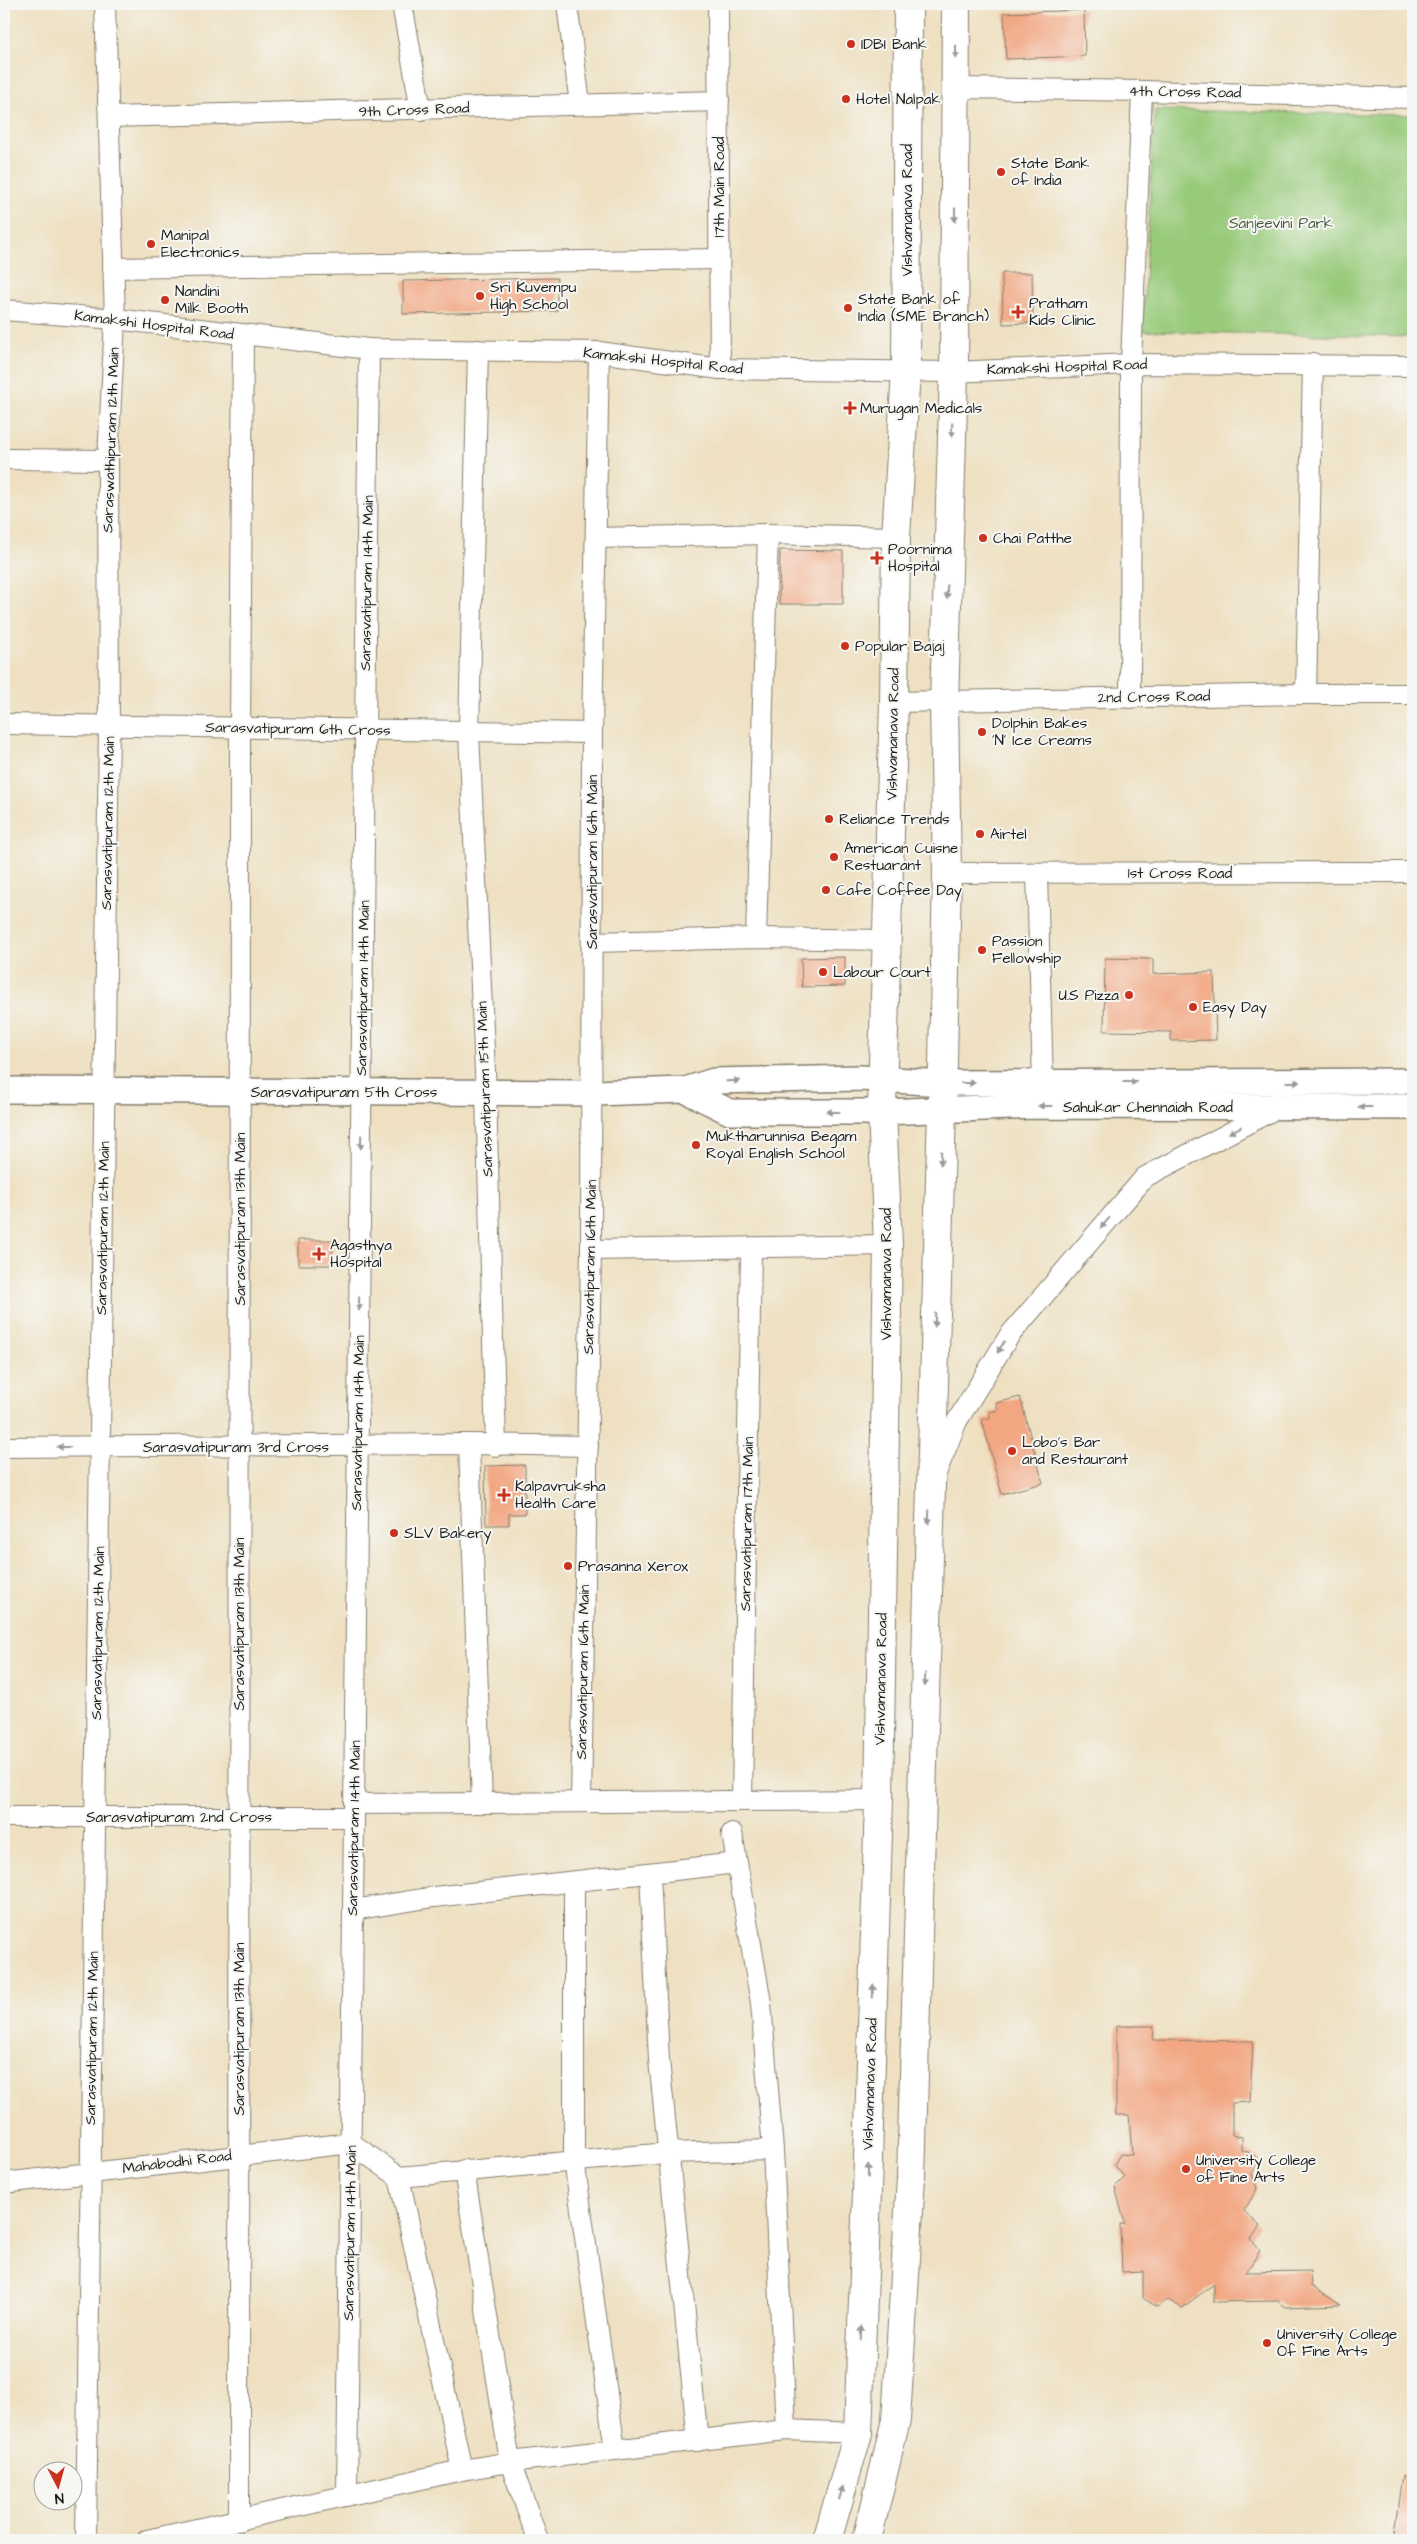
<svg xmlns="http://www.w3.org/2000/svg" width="1417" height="2544" viewBox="0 0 1417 2544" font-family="'Architects Daughter',sans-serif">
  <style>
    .green { fill: #98ca7a; stroke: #5a734b }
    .building { fill: #f2a681 }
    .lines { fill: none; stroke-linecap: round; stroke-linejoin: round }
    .minor-casing { stroke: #857e6e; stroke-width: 22 }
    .tertiary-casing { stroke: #857e6e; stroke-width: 28 }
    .secondary-casing { stroke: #857e6e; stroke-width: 30 }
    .minor { stroke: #fff; stroke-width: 20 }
    .tertiary { stroke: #fff; stroke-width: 25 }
    .secondary { stroke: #fff; stroke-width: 28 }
    .oneway { fill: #999 }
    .poi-dot { fill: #c8321e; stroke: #f6f6f2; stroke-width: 2 }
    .labels { text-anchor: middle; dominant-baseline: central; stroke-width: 4; stroke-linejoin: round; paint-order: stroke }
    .poi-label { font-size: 15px; fill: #1c1c1c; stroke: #f6f6f2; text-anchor: start }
    .street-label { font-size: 15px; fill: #1c1c1c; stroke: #f6f6f2 }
    .park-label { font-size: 15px; fill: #47593d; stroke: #f6f6f2 }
  </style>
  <rect width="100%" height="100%" fill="#f6f6f2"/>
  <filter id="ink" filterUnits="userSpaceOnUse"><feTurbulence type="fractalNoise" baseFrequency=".02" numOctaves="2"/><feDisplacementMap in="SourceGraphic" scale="10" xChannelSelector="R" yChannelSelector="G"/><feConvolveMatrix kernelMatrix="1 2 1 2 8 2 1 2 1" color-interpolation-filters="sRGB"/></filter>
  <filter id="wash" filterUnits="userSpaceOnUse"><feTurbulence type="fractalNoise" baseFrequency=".0096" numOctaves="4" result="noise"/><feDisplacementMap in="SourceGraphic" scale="20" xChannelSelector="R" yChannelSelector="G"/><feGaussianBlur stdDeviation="1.12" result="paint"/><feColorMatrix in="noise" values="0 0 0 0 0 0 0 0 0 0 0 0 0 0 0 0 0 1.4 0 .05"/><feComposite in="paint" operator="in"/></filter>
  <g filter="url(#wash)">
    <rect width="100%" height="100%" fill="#eee0c1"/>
    <polygon class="green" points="1155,110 1413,115 1413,337 1142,331"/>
    <g id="blocks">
      <g class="building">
        <polygon points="1084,10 1085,56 1006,59 1004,13"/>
        <polygon points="1002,273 1032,273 1033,323 1003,324"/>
        <polygon points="557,278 557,311 403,314 403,281"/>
        <polygon points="780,550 843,551 843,604 779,604"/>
        <polygon points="845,957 845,986 802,987 801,958"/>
        <polygon points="1105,958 1153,959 1153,974 1214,972 1216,1040 1171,1041 1171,1032 1104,1031"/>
        <polygon points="298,1240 332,1240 333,1265 298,1265"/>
        <polygon points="1020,1397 1043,1483 1002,1494 982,1420 990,1418 989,1412 998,1410 996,1403"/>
        <polygon points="525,1465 525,1514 509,1514 509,1525 486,1525 485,1466"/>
        <polygon points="1116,2026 1154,2026 1153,2040 1253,2041 1250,2102 1232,2103 1232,2135 1242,2137 1242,2150 1253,2154 1260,2161 1252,2173 1257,2189 1244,2211 1260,2226 1251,2239 1260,2251 1246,2272 1310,2271 1311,2286 1341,2305 1286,2307 1278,2301 1214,2302 1214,2284 1182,2308 1168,2300 1157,2307 1143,2298 1143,2271 1122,2272 1120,2224 1125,2224 1115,2187 1125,2177 1114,2165 1120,2154 1132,2155 1129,2115 1116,2115"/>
        <polygon points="1403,2475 1413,2476 1413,2540 1394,2540"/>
      </g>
    </g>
  </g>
  <g filter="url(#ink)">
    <use href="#blocks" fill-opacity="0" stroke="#857e6e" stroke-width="1"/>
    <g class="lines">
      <defs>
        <g id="minor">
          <polyline points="402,4 421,110"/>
          <polyline points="567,4 580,104"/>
          <polyline points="718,4 720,369"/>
          <polyline points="956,88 1142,91 1413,98"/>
          <polyline points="109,117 719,101"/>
          <polyline points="113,268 719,259"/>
          <polyline points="4,310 115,319 369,349 599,352 720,369 954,372 1131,364 1413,366"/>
          <polyline points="478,350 469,733 486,1093 496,1446"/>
          <polyline points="4,459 108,460"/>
          <polyline points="596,538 768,534 896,537"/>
          <polyline points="1306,694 1313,363"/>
          <polyline points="1130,698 1131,364 1142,91"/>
          <polyline points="894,702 1306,694 1413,694"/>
          <polyline points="4,724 592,733"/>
          <polyline points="947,873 1413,872"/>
          <polyline points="1037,874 1043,1083"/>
          <polyline points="756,938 768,534"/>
          <polyline points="592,942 756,938 887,940"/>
          <polyline points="591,1250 888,1245"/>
          <polyline points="469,1444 482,1803"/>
          <polyline points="4,1447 469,1444 588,1446"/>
          <polyline points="936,1473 957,1421 1009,1336 1145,1177 1279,1107"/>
          <polyline points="742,1799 751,1249"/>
          <polyline points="581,1802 591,1250 592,733 599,352"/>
          <polyline points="354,1804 879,1800"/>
          <polyline points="4,1817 354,1817"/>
          <polyline points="732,1833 761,2003 773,2150 786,2430"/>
          <polyline points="650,1873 659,2060 698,2441"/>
          <polyline points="574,1882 574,2160 615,2450"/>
          <polyline points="353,1910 434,1897 737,1863"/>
          <polyline points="464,2170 510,2462 538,2540"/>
          <polyline points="399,2177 668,2153 773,2150"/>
          <polyline points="4,2183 351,2143 399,2177 462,2470"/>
          <polyline points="347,2496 369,349"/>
          <polyline points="239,2521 240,728 243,336"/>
          <polyline points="86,2540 109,726 108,460 115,319 105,4"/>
          <polyline points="147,2540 462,2470 510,2462 786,2430 858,2433"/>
        </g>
        <g id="tertiary">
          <polyline points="4,1090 593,1093 685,1090 714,1081 861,1078 943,1083 1413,1081"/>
          <polyline points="685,1090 730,1112 882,1112 1036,1106 1413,1107"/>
        </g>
        <g id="secondary">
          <polyline points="827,2540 858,2433 867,2192 879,1800 888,1245 882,1112 883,1063 894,702 896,537 906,371 908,4"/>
          <polyline points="867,2540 896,2420 911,2178 942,1109 947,873 944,703 954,372 956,4"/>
        </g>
      </defs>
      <use href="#minor" class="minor-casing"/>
      <use href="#tertiary" class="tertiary-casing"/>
      <use href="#secondary" class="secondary-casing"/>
      <use href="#minor" class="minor"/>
      <use href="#tertiary" class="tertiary"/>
      <use href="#secondary" class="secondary"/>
    </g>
    <defs><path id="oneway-solid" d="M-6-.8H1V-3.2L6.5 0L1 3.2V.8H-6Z" transform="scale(1.25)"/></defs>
    <g class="oneway">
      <use href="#oneway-solid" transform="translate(956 52) rotate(90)"/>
      <use href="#oneway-solid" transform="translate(955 215) rotate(90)"/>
      <use href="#oneway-solid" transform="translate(952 430) rotate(92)"/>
      <use href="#oneway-solid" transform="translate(947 592) rotate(92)"/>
      <use href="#oneway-solid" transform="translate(733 1081) rotate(-1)"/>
      <use href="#oneway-solid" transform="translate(1130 1082)"/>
      <use href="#oneway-solid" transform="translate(1293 1082)"/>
      <use href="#oneway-solid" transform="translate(968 1083)"/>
      <use href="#oneway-solid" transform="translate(1045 1106) rotate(-180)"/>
      <use href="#oneway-solid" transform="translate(1365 1107) rotate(-180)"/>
      <use href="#oneway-solid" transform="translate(833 1112) rotate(-180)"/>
      <use href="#oneway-solid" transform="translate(1235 1130) rotate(152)"/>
      <use href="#oneway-solid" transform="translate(361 1142) rotate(91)"/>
      <use href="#oneway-solid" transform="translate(941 1158) rotate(92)"/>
      <use href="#oneway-solid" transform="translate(1105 1223) rotate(131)"/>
      <use href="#oneway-solid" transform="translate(359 1304) rotate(91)"/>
      <use href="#oneway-solid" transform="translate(935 1320) rotate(92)"/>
      <use href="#oneway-solid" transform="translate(1001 1347) rotate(121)"/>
      <use href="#oneway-solid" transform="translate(64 1447) rotate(180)"/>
      <use href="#oneway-solid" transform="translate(929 1517) rotate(92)"/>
      <use href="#oneway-solid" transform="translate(925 1680) rotate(92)"/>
      <use href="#oneway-solid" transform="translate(873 1991) rotate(-88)"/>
      <use href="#oneway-solid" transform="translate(868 2171) rotate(-88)"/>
      <use href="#oneway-solid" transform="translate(861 2333) rotate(-88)"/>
      <use href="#oneway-solid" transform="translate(841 2493) rotate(-74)"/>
    </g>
  </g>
  <g class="poi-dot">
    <circle cx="851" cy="44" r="5"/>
    <circle cx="846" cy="99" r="5"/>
    <circle cx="1001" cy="172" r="5"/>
    <circle cx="151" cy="244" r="5"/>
    <circle cx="480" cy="296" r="5"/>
    <circle cx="165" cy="300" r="5"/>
    <circle cx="848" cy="308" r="5"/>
    <path d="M1015.5 304.5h5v5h5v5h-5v5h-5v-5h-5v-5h5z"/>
    <path d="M847.5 400.5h5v5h5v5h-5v5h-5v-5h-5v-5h5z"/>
    <circle cx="983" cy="538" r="5"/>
    <path d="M874.5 550.5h5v5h5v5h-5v5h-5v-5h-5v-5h5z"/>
    <circle cx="845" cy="646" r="5"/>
    <circle cx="982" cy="732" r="5"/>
    <circle cx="829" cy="819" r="5"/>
    <circle cx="980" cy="834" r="5"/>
    <circle cx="834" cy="857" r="5"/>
    <circle cx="826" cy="890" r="5"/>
    <circle cx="982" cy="950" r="5"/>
    <circle cx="823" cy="972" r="5"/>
    <circle cx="1129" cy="995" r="5"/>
    <circle cx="1193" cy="1007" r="5"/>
    <circle cx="696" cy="1145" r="5"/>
    <path d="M316.5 1246.5h5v5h5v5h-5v5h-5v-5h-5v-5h5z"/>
    <circle cx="1012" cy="1451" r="5"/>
    <path d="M501.5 1487.5h5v5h5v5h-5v5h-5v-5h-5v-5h5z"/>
    <circle cx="394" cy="1533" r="5"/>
    <circle cx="568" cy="1566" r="5"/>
    <circle cx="1186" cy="2169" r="5"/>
    <circle cx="1267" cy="2343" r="5"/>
  </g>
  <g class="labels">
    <g class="poi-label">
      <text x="861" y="44">IDBI Bank</text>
      <text x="856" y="99">Hotel Nalpak</text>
      <text x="1011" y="163">State Bank<tspan x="1011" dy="17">of India</tspan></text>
      <text x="161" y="235">Manipal<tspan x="161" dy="17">Electronics</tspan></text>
      <text x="490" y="287">Sri Kuvempu<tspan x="490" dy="17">High School</tspan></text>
      <text x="175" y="291">Nandini<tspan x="175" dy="17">Milk Booth</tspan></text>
      <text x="858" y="299">State Bank of<tspan x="858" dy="17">India (SME Branch)</tspan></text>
      <text x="1029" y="303">Pratham<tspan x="1029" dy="17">Kids Clinic</tspan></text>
      <text x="860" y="408">Murugan Medicals</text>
      <text x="993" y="538">Chai Patthe</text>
      <text x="888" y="549">Poornima<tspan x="888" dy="17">Hospital</tspan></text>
      <text x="855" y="646">Popular Bajaj</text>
      <text x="992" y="723">Dolphin Bakes<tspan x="992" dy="17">'N' Ice Creams</tspan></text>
      <text x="839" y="819">Reliance Trends</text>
      <text x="990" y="834">Airtel</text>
      <text x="844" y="848">American Cuisne<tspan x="844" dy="17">Restuarant</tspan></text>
      <text x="836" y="890">Cafe Coffee Day</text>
      <text x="992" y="941">Passion<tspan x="992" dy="17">Fellowship</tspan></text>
      <text x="833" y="972">Labour Court</text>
      <text x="1119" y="995" text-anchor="end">U.S Pizza</text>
      <text x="1203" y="1007">Easy Day</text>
      <text x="706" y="1136">Muktharunnisa Begam<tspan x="706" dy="17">Royal English School</tspan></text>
      <text x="330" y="1245">Agasthya<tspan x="330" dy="17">Hospital</tspan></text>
      <text x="1022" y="1442">Lobo's Bar<tspan x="1022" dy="17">and Restaurant</tspan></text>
      <text x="515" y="1486">Kalpavruksha<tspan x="515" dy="17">Health Care</tspan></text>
      <text x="404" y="1533">SLV Bakery</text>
      <text x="578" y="1566">Prasanna Xerox</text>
      <text x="1196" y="2160">University College<tspan x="1196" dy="17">of Fine Arts</tspan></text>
      <text x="1277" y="2334">University College<tspan x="1277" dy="17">Of Fine Arts</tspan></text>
    </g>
    <g class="street-label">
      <text transform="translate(1185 92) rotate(1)">4th Cross Road</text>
      <text transform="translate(414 110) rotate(-2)">9th Cross Road</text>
      <text transform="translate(719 187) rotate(-90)">17th Main Road</text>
      <text transform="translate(907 210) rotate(-90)">Vishvamanava Road</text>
      <text transform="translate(154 325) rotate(7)">Kamakshi Hospital Road</text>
      <text transform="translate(663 361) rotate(6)">Kamakshi Hospital Road</text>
      <text transform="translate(1067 367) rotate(-2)">Kamakshi Hospital Road</text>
      <text transform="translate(111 440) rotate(-88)">Saraswathipuram 12th Main</text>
      <text transform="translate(367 583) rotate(-89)">Sarasvatipuram 14th Main</text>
      <text transform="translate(1154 697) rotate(-1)">2nd Cross Road</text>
      <text transform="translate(298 729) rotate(1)">Sarasvatipuram 6th Cross</text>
      <text transform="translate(893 734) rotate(-89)">Vishvamanava Road</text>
      <text transform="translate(108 823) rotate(-89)">Sarasvatipuram 12th Main</text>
      <text transform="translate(592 862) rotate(-90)">Sarasvatipuram 16th Main</text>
      <text x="1180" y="873">1st Cross Road</text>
      <text transform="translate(363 988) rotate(-89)">Sarasvatipuram 14th Main</text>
      <text transform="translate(485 1089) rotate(-92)">Sarasvatipuram 15th Main</text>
      <text x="344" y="1092">Sarasvatipuram 5th Cross</text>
      <text x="1148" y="1107">Sahukar Chennaiah Road</text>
      <text transform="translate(240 1219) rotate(-90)">Sarasvatipuram 13th Main</text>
      <text transform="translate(103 1228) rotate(-89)">Sarasvatipuram 12th Main</text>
      <text transform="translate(590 1267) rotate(-89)">Sarasvatipuram 16th Main</text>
      <text transform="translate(886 1274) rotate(-90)">Vishvamanava Road</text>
      <text transform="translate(358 1423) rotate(-89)">Sarasvatipuram 14th Main</text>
      <text x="236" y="1447">Sarasvatipuram 3rd Cross</text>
      <text transform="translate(747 1524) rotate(-89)">Sarasvatipuram 17th Main</text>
      <text transform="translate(239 1624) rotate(-90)">Sarasvatipuram 13th Main</text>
      <text transform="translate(98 1633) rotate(-89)">Sarasvatipuram 12th Main</text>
      <text transform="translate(583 1672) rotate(-89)">Sarasvatipuram 16th Main</text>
      <text transform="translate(881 1679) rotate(-89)">Vishvamanava Road</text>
      <text x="179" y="1817">Sarasvatipuram 2nd Cross</text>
      <text transform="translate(354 1828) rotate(-89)">Sarasvatipuram 14th Main</text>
      <text transform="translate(239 2029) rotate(-90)">Sarasvatipuram 13th Main</text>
      <text transform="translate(92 2038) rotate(-89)">Sarasvatipuram 12th Main</text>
      <text transform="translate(870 2084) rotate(-88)">Vishvamanava Road</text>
      <text transform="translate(177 2162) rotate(-7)">Mahabodhi Road</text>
      <text transform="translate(350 2233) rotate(-89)">Sarasvatipuram 14th Main</text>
    </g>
    <g class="park-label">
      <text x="1281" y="223">Sanjeevini Park</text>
    </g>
  </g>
  <rect width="1417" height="2544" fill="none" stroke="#f6f6f2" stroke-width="20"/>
  <g transform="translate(58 2486) rotate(174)"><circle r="24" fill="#f6f6f2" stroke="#9f9f9c"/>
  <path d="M0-4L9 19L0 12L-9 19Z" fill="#c8321e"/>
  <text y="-8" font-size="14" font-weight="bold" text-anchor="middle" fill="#1c1c1c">N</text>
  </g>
</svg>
